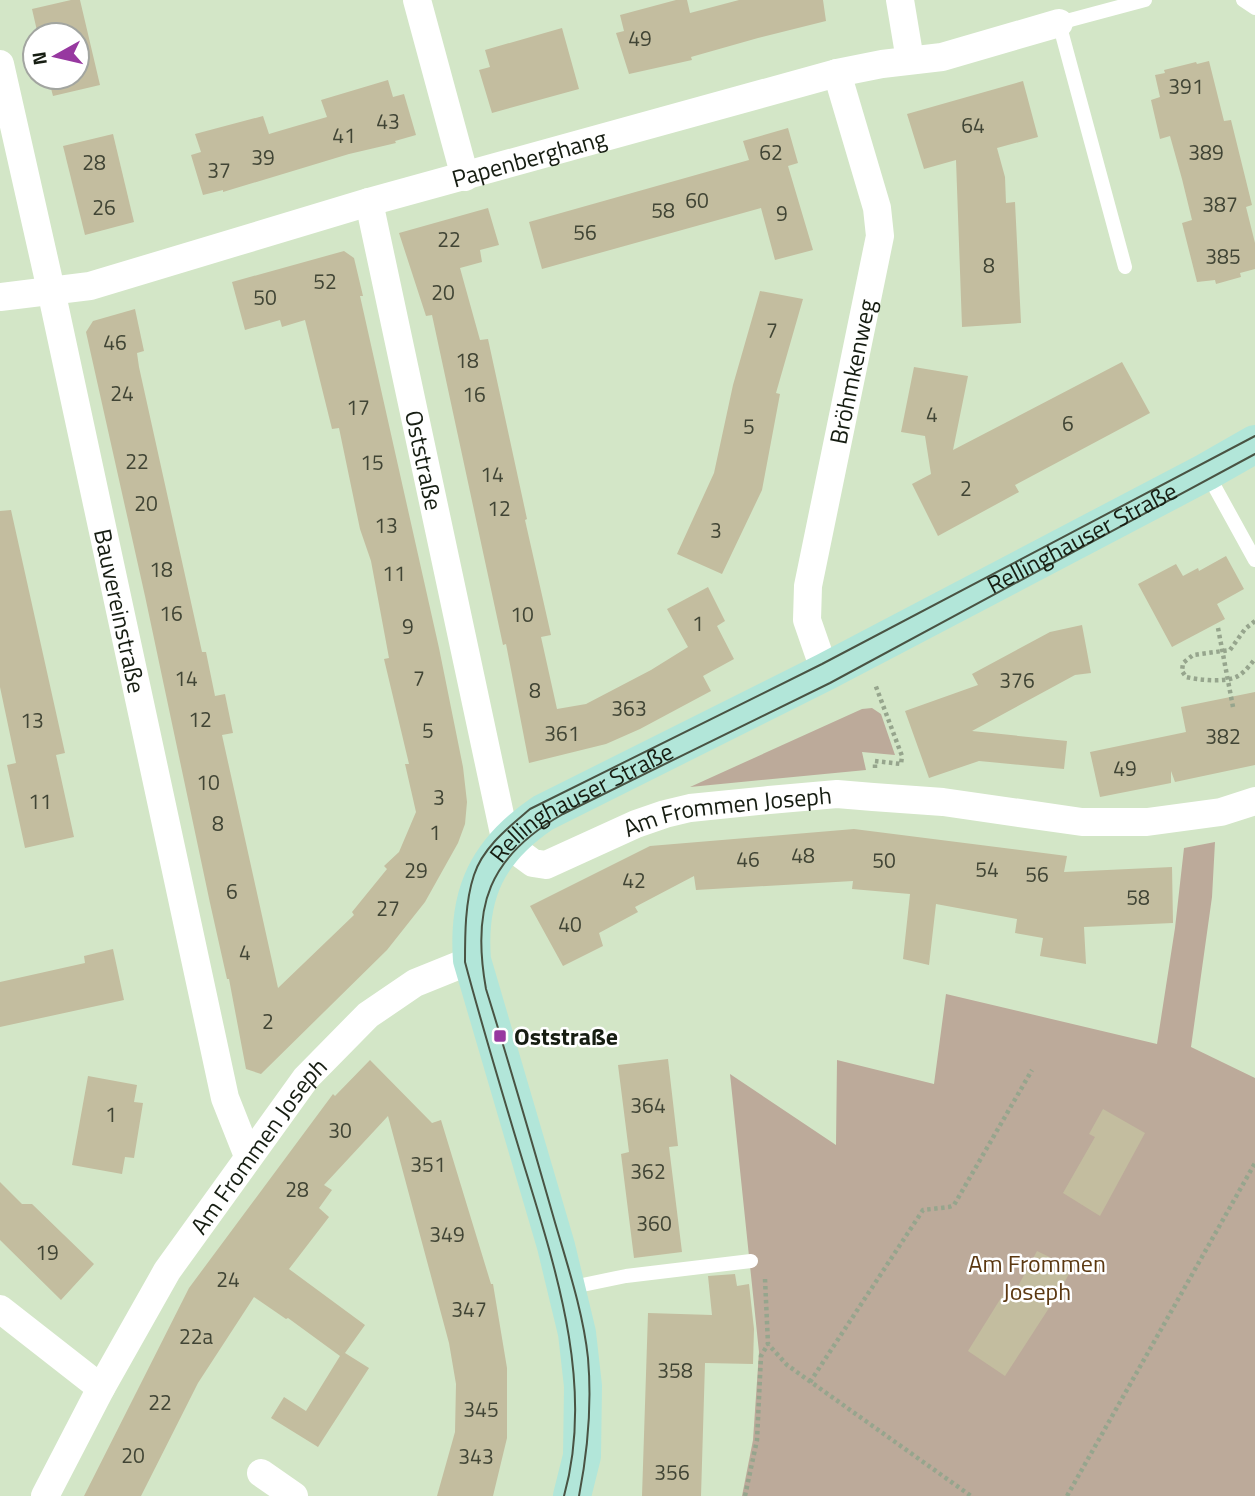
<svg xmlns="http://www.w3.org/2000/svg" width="1255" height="1496" viewBox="0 0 1255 1496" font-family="'Titillium Web',sans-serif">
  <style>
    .green { fill: #bcaa9a }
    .building { fill: #c3bd9f }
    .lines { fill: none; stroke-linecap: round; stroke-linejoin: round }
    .path { stroke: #96a58d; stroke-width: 4.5; stroke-dasharray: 3.5 3.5; stroke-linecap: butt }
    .lane { stroke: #fff; stroke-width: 14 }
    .street { stroke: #fff; stroke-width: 28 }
    .secondary { stroke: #b2e6d9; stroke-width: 38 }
    .tram { stroke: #495343; stroke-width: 2 }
    .poi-dot { fill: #9738a0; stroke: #fff; stroke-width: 2.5 }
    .labels { text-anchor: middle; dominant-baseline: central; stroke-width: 5; stroke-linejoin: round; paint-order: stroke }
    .number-label { font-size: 21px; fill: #414535 }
    .street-label { font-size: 24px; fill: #161d12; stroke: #fff }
    .poi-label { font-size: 24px; font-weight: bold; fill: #161d12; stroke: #fff; text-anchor: start }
    .park-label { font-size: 24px; fill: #5b3811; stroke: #fff }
  </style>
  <rect width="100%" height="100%" fill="#d3e6c7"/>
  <g class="green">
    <polygon points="872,708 881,714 895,755 862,752 866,770 690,787 862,709"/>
    <polygon points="1215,842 1212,897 1191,1047 1255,1078 1255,1496 742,1496 753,1440 759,1352 730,1074 836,1145 837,1060 934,1084 946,994 1157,1044 1175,928 1184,848"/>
  </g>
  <g class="building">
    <polygon points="71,0 80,0 100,85 53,96 48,77 77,77 77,35 38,35 32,9"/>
    <polygon points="676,0 687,0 690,13 739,0 823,0 826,21 758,38 691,57 692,60 629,74 616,33 624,31 620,15"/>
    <polygon points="562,28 579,89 492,113 479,70 490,67 485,50"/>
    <polygon points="1209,61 1224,121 1231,120 1252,205 1246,207 1255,243 1255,269 1240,273 1241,277 1216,284 1215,280 1197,282 1182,223 1192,220 1182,179 1170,136 1160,139 1151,100 1160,97 1155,75 1165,73 1164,70 1196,62 1197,64"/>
    <polygon points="388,80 393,97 404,94 416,135 395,141 396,143 349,154 223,192 223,190 203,195 191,155 201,152 195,134 263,116 269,134 279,131 327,117 321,100"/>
    <polygon points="1023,81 1038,137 997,148 1005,177 1006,203 1015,202 1021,323 962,327 956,160 924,169 907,114"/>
    <polygon points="788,128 798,163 788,166 813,250 775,260 761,208 542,269 529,222 749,160 743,141"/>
    <polygon points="113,134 134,222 85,235 63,146"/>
    <polygon points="488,208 499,245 480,250 482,262 460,268 480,340 488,339 527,519 525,520 551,635 541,637 557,709 586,704 651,670 688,647 667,609 708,587 725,621 717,626 734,659 703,676 711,691 640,729 606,744 529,763 506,644 503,645 432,315 426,316 399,233"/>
    <polygon points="344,251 354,258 363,296 360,296 439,648 463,767 467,802 465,824 458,843 425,902 387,950 261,1074 246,1069 229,979 227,979 210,903 145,596 86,332 93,321 135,309 144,351 137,353 139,367 202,652 206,652 215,696 225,694 233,733 222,735 278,988 354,915 352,912 387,869 384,866 399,852 416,812 405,764 409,764 384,659 389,658 371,561 360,529 339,428 332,429 305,320 282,327 280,320 245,330 232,282"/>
    <polygon points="760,291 803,299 776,393 780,394 762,490 722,574 677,554 714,473 733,385"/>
    <polygon points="1122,362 1150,413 1015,485 1019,492 938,536 912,484 931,474 925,436 901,432 914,367 968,376 953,450"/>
    <polygon points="11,510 65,753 56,755 74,837 25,848 7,765 16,763 0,687 0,511"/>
    <polygon points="1226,556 1244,589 1217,604 1225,619 1172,647 1138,584 1176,564 1183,576 1198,568 1199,571"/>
    <polygon points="1082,625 1091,673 1075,675 972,731 1067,741 1064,769 979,761 929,778 905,711 978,685 972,674 1050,632"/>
    <polygon points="1255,692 1255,765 1175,782 1171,771 1171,783 1100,797 1090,752 1186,732 1181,707"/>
    <polygon points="854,829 1067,856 1064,872 1172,867 1173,923 1084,927 1086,964 1040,956 1043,938 1015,933 1017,919 936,904 929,965 903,959 910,894 852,889 853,881 696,890 694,876 635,907 638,912 599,933 603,946 563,966 530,906 650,846"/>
    <polygon points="113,949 124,1000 0,1027 0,982 85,963 84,956"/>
    <polygon points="668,1059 678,1146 669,1147 682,1252 634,1258 621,1154 629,1152 618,1065"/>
    <polygon points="370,1060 432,1123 441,1120 491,1284 493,1284 507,1368 507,1438 493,1496 437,1496 455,1432 456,1384 449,1343 388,1116 324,1185 332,1190 319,1208 329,1217 289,1269 365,1325 345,1353 369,1368 318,1447 271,1418 284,1397 306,1411 340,1356 288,1318 286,1319 254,1297 198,1383 141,1496 84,1496 189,1288 333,1094 335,1096"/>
    <polygon points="88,1076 137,1085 134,1102 143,1103 134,1158 125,1157 122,1174 72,1165"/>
    <polygon points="1103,1109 1145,1133 1100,1216 1063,1193 1095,1137 1089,1134"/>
    <polygon points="0,1182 22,1204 32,1204 94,1264 61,1300 0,1240"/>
    <polygon points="1037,1251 1072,1268 1060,1291 1005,1376 968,1351 1009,1285 1016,1290"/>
    <polygon points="735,1274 737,1286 749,1284 754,1329 753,1364 705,1363 701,1496 642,1496 648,1313 712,1315 708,1276"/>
  </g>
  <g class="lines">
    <g class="path">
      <path d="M1255,621L1245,629L1230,650L1193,655L1183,663L1182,671L1186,677C1199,680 1226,683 1238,676C1245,672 1250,665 1255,659"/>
      <polyline points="1218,628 1233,707"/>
      <polyline points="875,768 875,761 901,764 902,756 875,684"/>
      <polyline points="765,1279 768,1344 787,1365 971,1496"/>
      <polyline points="810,1382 923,1210 949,1207 954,1205 1032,1070"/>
      <polyline points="745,1496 757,1440 761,1356 768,1344"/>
      <polyline points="1067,1496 1255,1163"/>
    </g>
    <g class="lane">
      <polyline points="1243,0 1255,8"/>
      <polyline points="1125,267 1059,23 1145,0"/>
      <polyline points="1207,473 1255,560"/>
      <polyline points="568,1288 626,1276 751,1261"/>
    </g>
    <g class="street">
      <polyline points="417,0 465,177"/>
      <polyline points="900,0 910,60"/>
      <path id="s1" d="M0,64L51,290L225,1098L248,1156"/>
      <path id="s2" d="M369,202L506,843L533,863L546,865L636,824L665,814L690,808L769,800L837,794L873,797L943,802L1082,822H1147L1221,812L1255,801"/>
      <path id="s3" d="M0,297L90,286L369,202L837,73L882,64L942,57L1059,23"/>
      <path id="s4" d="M825,672L807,620L808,586L880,236L877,208L837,73"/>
      <polyline points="0,1309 101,1388"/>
      <polyline points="261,1473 294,1496"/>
      <path id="s5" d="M45,1496L101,1388L167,1271L306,1078L368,1015L415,983L472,960"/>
    </g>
    <path class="secondary" id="s6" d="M572,1496L582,1456L583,1386L577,1333L556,1246L472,960C467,893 488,850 543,813L825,672L1206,472L1255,444"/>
    <g class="tram">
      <path d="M564,1496C596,1382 553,1261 520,1152C501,1089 482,1026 465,962C465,935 465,902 474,875C483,847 509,827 530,809L822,664L1255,436"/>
      <path d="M579,1496C588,1450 592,1405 588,1358C583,1311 567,1264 554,1219C532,1142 510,1066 486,989C471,906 489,856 563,814L830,683L1255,454"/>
    </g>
  </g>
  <rect class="poi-dot" x="493" y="1029" width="14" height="14" rx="3.5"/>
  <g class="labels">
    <g class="number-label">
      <text x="640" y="38">49</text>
      <text x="1186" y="86">391</text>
      <text x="388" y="121">43</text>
      <text x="973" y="125">64</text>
      <text x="344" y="135">41</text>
      <text x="771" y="152">62</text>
      <text x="1206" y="152">389</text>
      <text x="263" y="157">39</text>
      <text x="94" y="162">28</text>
      <text x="219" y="170">37</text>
      <text x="697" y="200">60</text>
      <text x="1220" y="204">387</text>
      <text x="104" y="207">26</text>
      <text x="663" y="210">58</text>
      <text x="782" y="213">9</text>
      <text x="585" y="232">56</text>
      <text x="449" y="239">22</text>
      <text x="1223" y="256">385</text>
      <text x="989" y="265">8</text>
      <text x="325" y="281">52</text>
      <text x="443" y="292">20</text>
      <text x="265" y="297">50</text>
      <text x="772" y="330">7</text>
      <text x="115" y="342">46</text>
      <text x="467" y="360">18</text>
      <text x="122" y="393">24</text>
      <text x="474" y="394">16</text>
      <text x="358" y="407">17</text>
      <text x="932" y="414">4</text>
      <text x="1068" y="423">6</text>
      <text x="749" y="426">5</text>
      <text x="137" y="461">22</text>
      <text x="372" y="462">15</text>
      <text x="492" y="474">14</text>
      <text x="966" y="488">2</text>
      <text x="146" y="503">20</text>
      <text x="499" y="508">12</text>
      <text x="386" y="525">13</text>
      <text x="716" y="530">3</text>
      <text x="161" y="569">18</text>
      <text x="394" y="573">11</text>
      <text x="171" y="613">16</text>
      <text x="522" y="614">10</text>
      <text x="698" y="623">1</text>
      <text x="408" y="626">9</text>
      <text x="186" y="678">14</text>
      <text x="419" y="678">7</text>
      <text x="1017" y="680">376</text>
      <text x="535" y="690">8</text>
      <text x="629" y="708">363</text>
      <text x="200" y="719">12</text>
      <text x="32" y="720">13</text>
      <text x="428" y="730">5</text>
      <text x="562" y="733">361</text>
      <text x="1223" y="736">382</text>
      <text x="1125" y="768">49</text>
      <text x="208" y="782">10</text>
      <text x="439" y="797">3</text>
      <text x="40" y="801">11</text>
      <text x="218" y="823">8</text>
      <text x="435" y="832">1</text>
      <text x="803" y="855">48</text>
      <text x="748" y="859">46</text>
      <text x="884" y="860">50</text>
      <text x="987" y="869">54</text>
      <text x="416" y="870">29</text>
      <text x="1037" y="874">56</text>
      <text x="634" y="880">42</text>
      <text x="232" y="891">6</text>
      <text x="1138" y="897">58</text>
      <text x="388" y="908">27</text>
      <text x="570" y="924">40</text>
      <text x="245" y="952">4</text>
      <text x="268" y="1021">2</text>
      <text x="648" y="1105">364</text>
      <text x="111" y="1114">1</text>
      <text x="340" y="1130">30</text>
      <text x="428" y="1164">351</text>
      <text x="648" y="1171">362</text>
      <text x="297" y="1189">28</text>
      <text x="654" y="1223">360</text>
      <text x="447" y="1234">349</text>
      <text x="47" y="1252">19</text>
      <text x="228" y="1279">24</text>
      <text x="469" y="1309">347</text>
      <text x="196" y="1336">22a</text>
      <text x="675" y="1370">358</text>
      <text x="160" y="1402">22</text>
      <text x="481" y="1409">345</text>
      <text x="133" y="1455">20</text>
      <text x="476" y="1456">343</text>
      <text x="672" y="1472">356</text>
    </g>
    <g class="street-label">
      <text stroke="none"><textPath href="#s3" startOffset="548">Papenberghang</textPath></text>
      <text stroke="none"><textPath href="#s4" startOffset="308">Bröhmkenweg</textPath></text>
      <text stroke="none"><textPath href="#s2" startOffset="264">Oststraße</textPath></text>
      <text stroke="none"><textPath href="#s6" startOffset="1330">Rellinghauser Straße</textPath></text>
      <text stroke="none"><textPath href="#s1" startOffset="560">Bauvereinstraße</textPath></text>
      <text stroke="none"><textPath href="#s6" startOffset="763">Rellinghauser Straße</textPath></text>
      <text stroke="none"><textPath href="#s2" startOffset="894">Am Frommen Joseph</textPath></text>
      <text stroke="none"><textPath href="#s5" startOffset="411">Am Frommen Joseph</textPath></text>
    </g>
    <g class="poi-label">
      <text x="514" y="1036">Oststraße</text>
    </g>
    <g class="park-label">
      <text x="1037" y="1263">Am Frommen<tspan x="1037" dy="28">Joseph</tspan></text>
    </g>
  </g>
  <g transform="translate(56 56) rotate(262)"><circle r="33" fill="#ffffff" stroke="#a2a5a0" stroke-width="2"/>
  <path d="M0-5L12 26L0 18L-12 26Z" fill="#9738a0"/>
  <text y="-10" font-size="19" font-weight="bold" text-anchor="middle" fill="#161d12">N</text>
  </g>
</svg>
